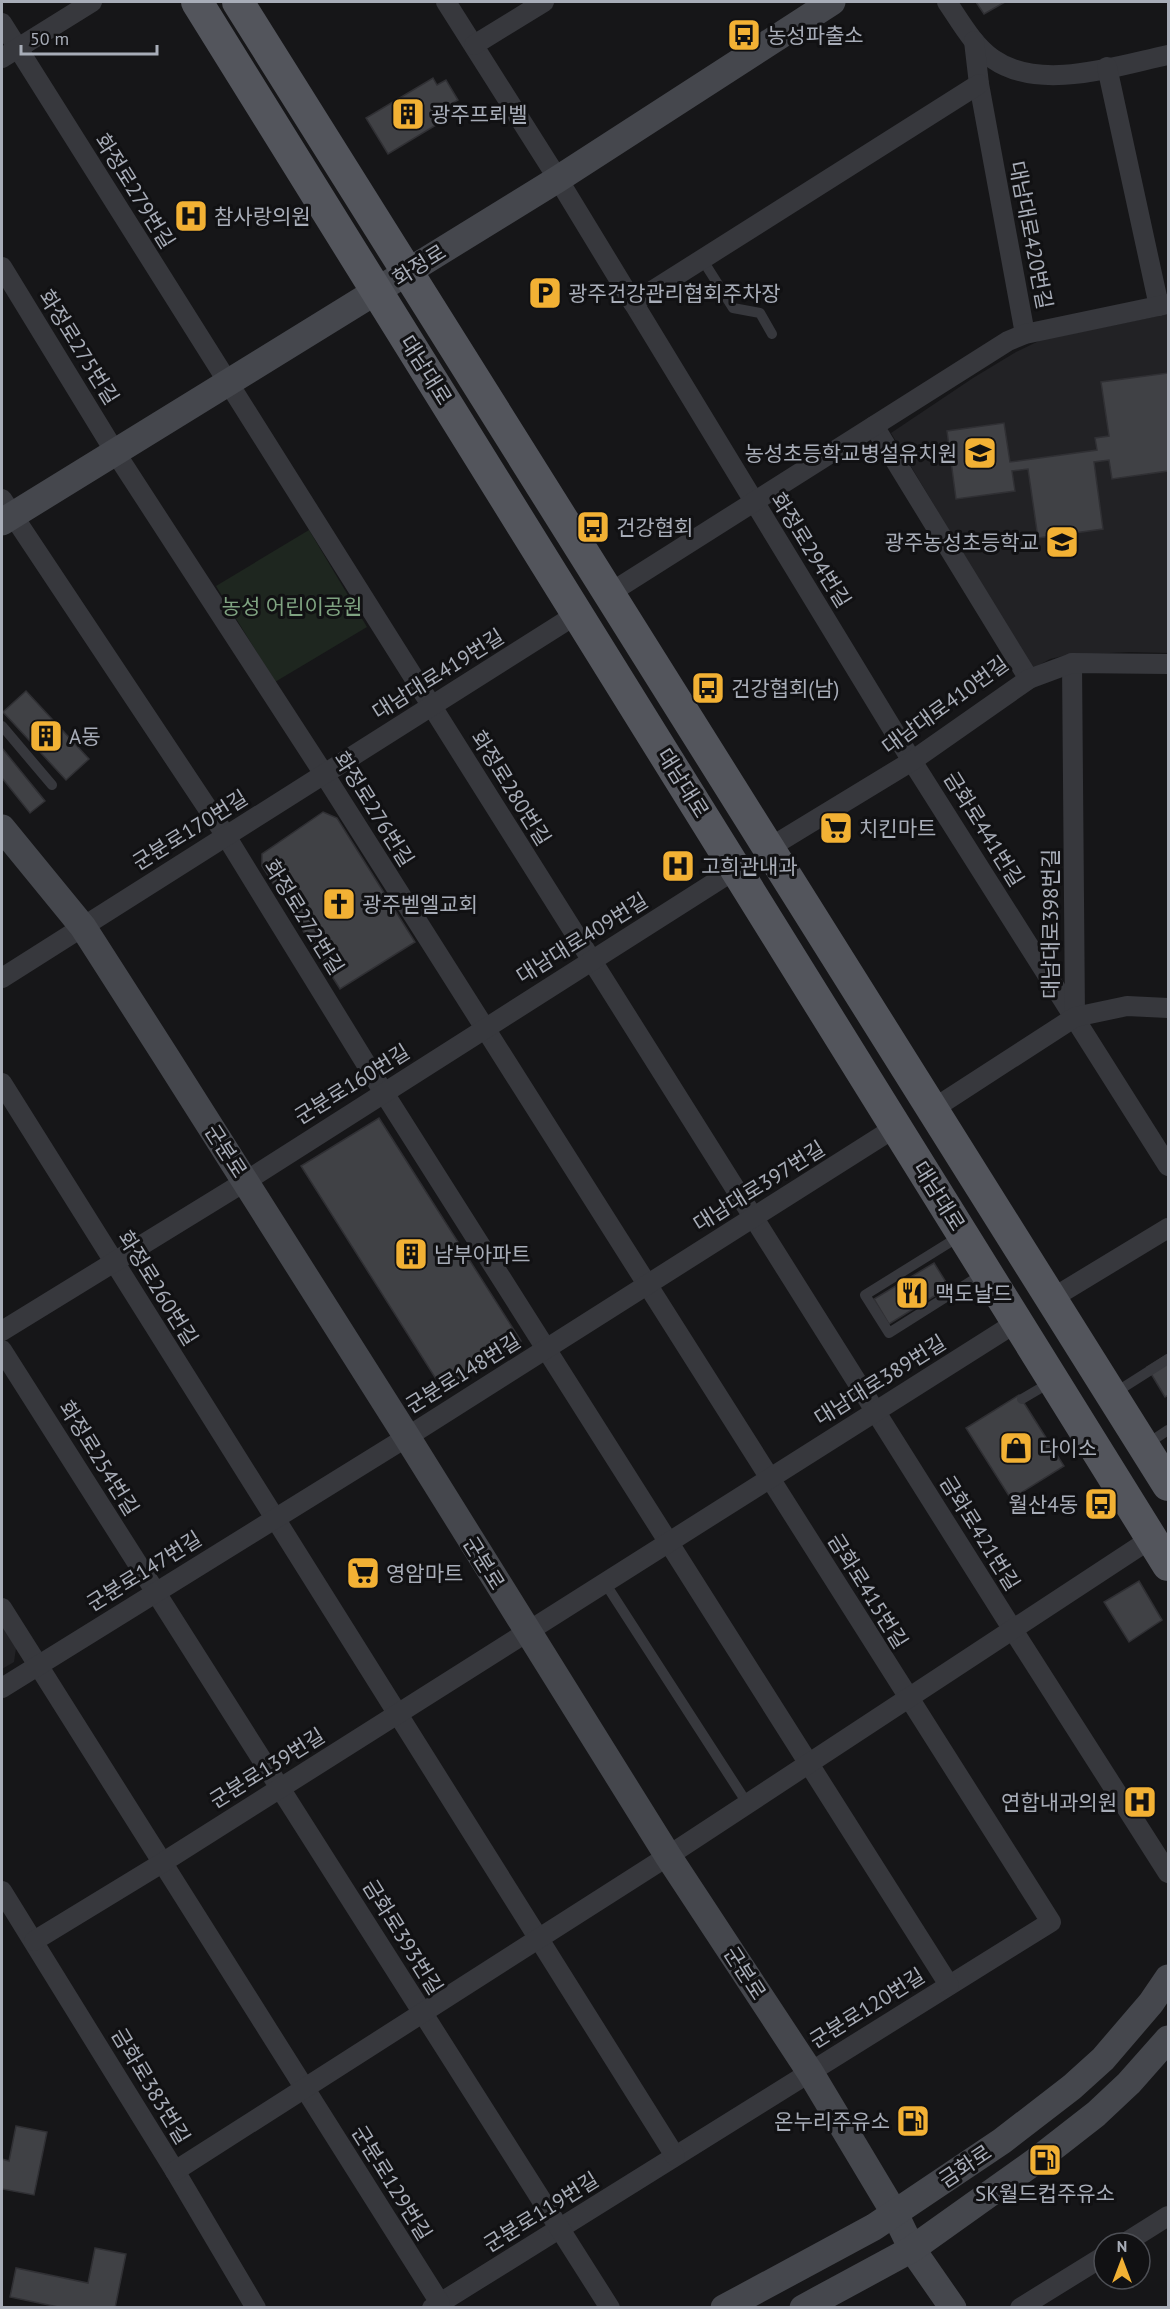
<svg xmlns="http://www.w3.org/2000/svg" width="1170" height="2309" viewBox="0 0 1170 2309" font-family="'PT Sans','Noto Sans KR',sans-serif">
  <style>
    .built { fill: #222225 }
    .green { fill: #1e261f }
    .building { fill: #404145; stroke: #303034; stroke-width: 1.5 }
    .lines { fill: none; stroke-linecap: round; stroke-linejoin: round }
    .lane { stroke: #37383d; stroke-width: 10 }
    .street { stroke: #37383d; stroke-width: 20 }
    .secondary { stroke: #45474d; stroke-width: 27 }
    .primary { stroke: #53555c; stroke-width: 32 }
    .labels { text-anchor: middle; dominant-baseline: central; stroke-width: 6; stroke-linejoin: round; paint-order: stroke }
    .poi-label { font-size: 21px; fill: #a8adb8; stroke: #111113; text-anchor: start }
    .street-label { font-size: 21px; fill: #a8adb8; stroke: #111113 }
    .park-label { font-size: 21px; fill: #7fa381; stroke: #111113 }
  </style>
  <rect width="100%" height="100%" fill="#161618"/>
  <g class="built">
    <polygon points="1168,314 1168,653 1130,652 1067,655 1050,659 1032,669 891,433 973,378 1016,352 1041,340"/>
    <polygon points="2,1626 16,1648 14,1662 2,1669"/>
  </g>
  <polygon class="green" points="309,530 367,627 275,682 216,586"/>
  <g class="building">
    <polygon points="976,2 1005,2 984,14"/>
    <polygon points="433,78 437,85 446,80 458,100 441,110 446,119 388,154 366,118"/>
    <polygon points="1168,373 1168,471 1112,479 1109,460 1094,462 1103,529 1038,538 1028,469 1012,471 1015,491 956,499 947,431 1004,423 1010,462 1097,450 1095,438 1109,436 1101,382"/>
    <polygon points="26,691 89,759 66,780 3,712"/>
    <polygon points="2,748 45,801 30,813 2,778"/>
    <polygon points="323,812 337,818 415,942 340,989 262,866 262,854"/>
    <polygon points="379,1118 521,1341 443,1390 301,1166"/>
    <polygon points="934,1263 949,1287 889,1324 874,1299"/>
    <polygon points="1168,1354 1168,1395 1165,1397 1147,1367"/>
    <polygon points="1019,1395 1064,1466 1011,1499 966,1428"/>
    <polygon points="1139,1581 1162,1620 1129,1642 1104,1602"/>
    <polygon points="16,2126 47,2132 34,2195 2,2189 2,2159 9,2161"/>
    <polygon points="95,2248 126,2254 115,2308 63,2308 10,2297 16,2268 88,2283"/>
  </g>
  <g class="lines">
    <g class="lane">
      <polyline points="702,259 733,308 760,313 772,334"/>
      <polyline points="2,726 52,785"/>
      <polyline points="960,1236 865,1295 889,1333 984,1273"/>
      <polyline points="1113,1394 1168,1359"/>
      <polyline points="1022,1399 1051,1382"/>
      <polyline points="1147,1444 1168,1430"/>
      <polyline points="605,1583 747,1803"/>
    </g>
    <g class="street">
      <polyline points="446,2 558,179 912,761 1168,1166"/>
      <path d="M947,2C960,21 973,45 993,59C1040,92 1116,66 1168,55"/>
      <polyline points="2,23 1013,1630 1168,1873"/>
      <polyline points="974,41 979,84 1025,334"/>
      <polyline points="474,45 544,2"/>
      <polyline points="2,58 92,2"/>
      <polyline points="1107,67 1159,306"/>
      <polyline points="2,267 115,452 324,774 1051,1922 432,2308"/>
      <polyline points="633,303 979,84"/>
      <polyline points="874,426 1029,679"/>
      <polyline points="2,499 226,836 384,1093 949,1985"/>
      <polyline points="610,593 1008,341 1025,334 1168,304"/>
      <polyline points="1072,663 1075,1017"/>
      <polyline points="769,848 912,761 1029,679 1072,663 1168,664"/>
      <polyline points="2,978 577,614"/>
      <polyline points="2,1083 675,2156"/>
      <polyline points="933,1109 1075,1017 1127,1006 1168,1008"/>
      <polyline points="1051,1299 1168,1228"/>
      <polyline points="2,1331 246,1181 736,869"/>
      <polyline points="2,1350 610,2308"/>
      <polyline points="2,1608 440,2303"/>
      <polyline points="2,1688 407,1437 896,1127"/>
      <polyline points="2,1891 175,2171 256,2308"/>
      <polyline points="34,1941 162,1863 1017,1322"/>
      <polyline points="175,2171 668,1856 1152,1538"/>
      <polyline points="1125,2243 1168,2216"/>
      <polyline points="1020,2308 1104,2256"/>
    </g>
    <g class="secondary">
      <polyline points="2,522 558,179 832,2"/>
      <polyline points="2,828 83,927 165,1055 407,1437 668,1856 810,2072 895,2214 912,2249 953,2308"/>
      <polyline points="724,2308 874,2227 1002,2141 1072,2087 1103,2059 1151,2003 1168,1978"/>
      <polyline points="803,2308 912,2249 1037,2160 1096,2114 1129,2083 1168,2039"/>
    </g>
    <g class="primary">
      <polyline points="197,2 1168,1565"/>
      <polyline points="238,2 1168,1485"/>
    </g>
  </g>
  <defs>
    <symbol id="bus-square" viewBox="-11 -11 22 22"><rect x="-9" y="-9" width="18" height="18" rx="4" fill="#f2b134" stroke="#111113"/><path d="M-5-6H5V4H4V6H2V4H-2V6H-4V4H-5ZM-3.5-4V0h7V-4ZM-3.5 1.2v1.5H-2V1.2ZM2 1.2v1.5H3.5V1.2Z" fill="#111"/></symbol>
    <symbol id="building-square" viewBox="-11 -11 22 22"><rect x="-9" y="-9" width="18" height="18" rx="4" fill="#f2b134" stroke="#111113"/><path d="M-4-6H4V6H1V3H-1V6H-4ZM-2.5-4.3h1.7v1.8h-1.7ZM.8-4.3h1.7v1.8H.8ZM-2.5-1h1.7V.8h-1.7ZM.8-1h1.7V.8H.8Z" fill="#111"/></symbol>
    <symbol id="hospital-square" viewBox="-11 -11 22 22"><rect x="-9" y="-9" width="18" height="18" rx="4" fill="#f2b134" stroke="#111113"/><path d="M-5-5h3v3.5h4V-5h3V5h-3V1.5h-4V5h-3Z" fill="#111"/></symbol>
    <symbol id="parking-square" viewBox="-11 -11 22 22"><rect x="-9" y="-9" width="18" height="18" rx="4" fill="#f2b134" stroke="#111113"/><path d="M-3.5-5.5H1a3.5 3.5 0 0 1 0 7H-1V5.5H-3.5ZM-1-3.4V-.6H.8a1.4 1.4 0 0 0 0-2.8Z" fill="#111"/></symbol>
    <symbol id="school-square" viewBox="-11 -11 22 22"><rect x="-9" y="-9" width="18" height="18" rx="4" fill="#f2b134" stroke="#111113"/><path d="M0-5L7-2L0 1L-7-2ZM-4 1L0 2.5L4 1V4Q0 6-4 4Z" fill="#111"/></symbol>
    <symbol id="supermarket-square" viewBox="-11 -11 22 22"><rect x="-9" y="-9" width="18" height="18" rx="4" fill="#f2b134" stroke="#111113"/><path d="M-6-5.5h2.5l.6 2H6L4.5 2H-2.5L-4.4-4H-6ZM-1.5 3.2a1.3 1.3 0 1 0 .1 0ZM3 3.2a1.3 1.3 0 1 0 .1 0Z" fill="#111"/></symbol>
    <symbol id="church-square" viewBox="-11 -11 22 22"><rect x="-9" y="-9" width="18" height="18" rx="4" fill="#f2b134" stroke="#111113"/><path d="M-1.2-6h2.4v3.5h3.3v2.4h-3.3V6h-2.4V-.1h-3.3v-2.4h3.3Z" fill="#111"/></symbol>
    <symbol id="restaurant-square" viewBox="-11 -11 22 22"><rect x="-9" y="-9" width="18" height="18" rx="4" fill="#f2b134" stroke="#111113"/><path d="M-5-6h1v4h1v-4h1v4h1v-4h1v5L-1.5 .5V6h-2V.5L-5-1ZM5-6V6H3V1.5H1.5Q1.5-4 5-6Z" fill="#111"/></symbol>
    <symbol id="shop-square" viewBox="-11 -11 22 22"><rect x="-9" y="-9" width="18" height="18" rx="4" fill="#f2b134" stroke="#111113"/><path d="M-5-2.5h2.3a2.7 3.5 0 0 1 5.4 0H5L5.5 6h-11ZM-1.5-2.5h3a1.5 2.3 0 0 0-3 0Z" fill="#111"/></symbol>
    <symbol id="fuel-square" viewBox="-11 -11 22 22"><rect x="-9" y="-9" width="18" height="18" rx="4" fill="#f2b134" stroke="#111113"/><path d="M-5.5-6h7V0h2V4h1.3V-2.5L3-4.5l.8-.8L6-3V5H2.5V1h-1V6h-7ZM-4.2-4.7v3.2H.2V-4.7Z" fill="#111"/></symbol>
  </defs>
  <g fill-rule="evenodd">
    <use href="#bus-square" x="725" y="16" width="38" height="38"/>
    <use href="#building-square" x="389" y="95" width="38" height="38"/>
    <use href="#hospital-square" x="172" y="197" width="38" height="38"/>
    <use href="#parking-square" x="526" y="274" width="38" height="38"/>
    <use href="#school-square" x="961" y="434" width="38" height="38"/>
    <use href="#bus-square" x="574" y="508" width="38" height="38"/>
    <use href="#school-square" x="1043" y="523" width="38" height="38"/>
    <use href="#bus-square" x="689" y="669" width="38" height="38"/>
    <use href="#building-square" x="27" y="717" width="38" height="38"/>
    <use href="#supermarket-square" x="817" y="809" width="38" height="38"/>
    <use href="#hospital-square" x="659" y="847" width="38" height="38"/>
    <use href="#church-square" x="320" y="885" width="38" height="38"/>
    <use href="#building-square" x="392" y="1235" width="38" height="38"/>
    <use href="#restaurant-square" x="893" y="1274" width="38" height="38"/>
    <use href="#shop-square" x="997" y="1429" width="38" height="38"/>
    <use href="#bus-square" x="1082" y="1485" width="38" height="38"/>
    <use href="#supermarket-square" x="344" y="1554" width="38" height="38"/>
    <use href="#hospital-square" x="1121" y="1783" width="38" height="38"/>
    <use href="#fuel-square" x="894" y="2102" width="38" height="38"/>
    <use href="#fuel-square" x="1026" y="2141" width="38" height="38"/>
  </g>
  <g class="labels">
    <g class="poi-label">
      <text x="767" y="35">농성파출소</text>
      <text x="431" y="114">광주프뢰벨</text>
      <text x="214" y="216">참사랑의원</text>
      <text x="568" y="293">광주건강관리협회주차장</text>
      <text x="957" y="453" text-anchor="end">농성초등학교병설유치원</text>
      <text x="616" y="527">건강협회</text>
      <text x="1039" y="542" text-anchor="end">광주농성초등학교</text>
      <text x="731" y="688">건강협회(남)</text>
      <text x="69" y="736">A동</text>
      <text x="859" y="828">치킨마트</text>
      <text x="701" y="866">고희관내과</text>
      <text x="362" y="904">광주벧엘교회</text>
      <text x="434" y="1254">남부아파트</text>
      <text x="935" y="1293">맥도날드</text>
      <text x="1039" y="1448">다이소</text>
      <text x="1078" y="1504" text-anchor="end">월산4동</text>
      <text x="386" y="1573">영암마트</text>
      <text x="1117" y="1802" text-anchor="end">연합내과의원</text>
      <text x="890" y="2121" text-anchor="end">온누리주유소</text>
      <text x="1045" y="2193" text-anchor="middle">SK월드컵주유소</text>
    </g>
    <g class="street-label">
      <text transform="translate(135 191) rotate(58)">화정로279번길</text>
      <text transform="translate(1031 235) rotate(79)">대남대로420번길</text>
      <text transform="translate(419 265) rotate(-32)">화정로</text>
      <text transform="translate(79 347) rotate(58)">화정로275번길</text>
      <text transform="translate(426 370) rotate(58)">대남대로</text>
      <text transform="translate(811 550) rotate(58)">화정로294번길</text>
      <text transform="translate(438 674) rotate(-32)">대남대로419번길</text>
      <text transform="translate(945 705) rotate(-36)">대남대로410번길</text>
      <text transform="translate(683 783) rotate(58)">대남대로</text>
      <text transform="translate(511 788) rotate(58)">화정로280번길</text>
      <text transform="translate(374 809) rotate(58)">화정로276번길</text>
      <text transform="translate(984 829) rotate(58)">금화로441번길</text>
      <text transform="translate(190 830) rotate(-32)">군분로170번길</text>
      <text transform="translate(304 917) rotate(58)">화정로272번길</text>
      <text transform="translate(1050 924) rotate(-90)">대남대로398번길</text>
      <text transform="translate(582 938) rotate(-32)">대남대로409번길</text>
      <text transform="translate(352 1084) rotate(-32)">군분로160번길</text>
      <text transform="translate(226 1151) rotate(57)">군분로</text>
      <text transform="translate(759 1186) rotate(-32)">대남대로397번길</text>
      <text transform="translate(939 1196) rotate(58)">대남대로</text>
      <text transform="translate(158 1288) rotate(58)">화정로260번길</text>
      <text transform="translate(463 1373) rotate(-32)">군분로148번길</text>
      <text transform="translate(880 1380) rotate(-32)">대남대로389번길</text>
      <text transform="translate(99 1458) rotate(58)">화정로254번길</text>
      <text transform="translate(980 1533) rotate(58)">금화로421번길</text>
      <text transform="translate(484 1563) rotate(58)">군분로</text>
      <text transform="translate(144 1571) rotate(-32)">군분로147번길</text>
      <text transform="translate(868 1591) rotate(58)">금화로415번길</text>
      <text transform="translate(267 1768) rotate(-32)">군분로139번길</text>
      <text transform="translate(403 1937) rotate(58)">금화로393번길</text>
      <text transform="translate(745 1973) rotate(57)">군분로</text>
      <text transform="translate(867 2008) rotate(-32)">군분로120번길</text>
      <text transform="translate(151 2086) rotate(59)">금화로383번길</text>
      <text transform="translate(965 2166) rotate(-34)">금화로</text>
      <text transform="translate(392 2183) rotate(58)">군분로129번길</text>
      <text transform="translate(541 2212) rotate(-32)">군분로119번길</text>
    </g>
    <g class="park-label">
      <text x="292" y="606">농성 어린이공원</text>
    </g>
  </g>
  <rect width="1170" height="2309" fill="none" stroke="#a8adb8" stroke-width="6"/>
  <g transform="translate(1122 2261)"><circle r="28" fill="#111113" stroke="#4d4f55" stroke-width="1.5"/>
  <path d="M0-4.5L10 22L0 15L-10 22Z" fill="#f2b134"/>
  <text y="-9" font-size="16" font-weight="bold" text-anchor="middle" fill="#a8adb8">N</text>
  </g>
  <path d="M21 45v9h136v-9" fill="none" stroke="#a8adb8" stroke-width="3"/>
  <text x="30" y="45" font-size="18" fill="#a8adb8" stroke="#111113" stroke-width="4.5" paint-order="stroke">50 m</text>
</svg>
